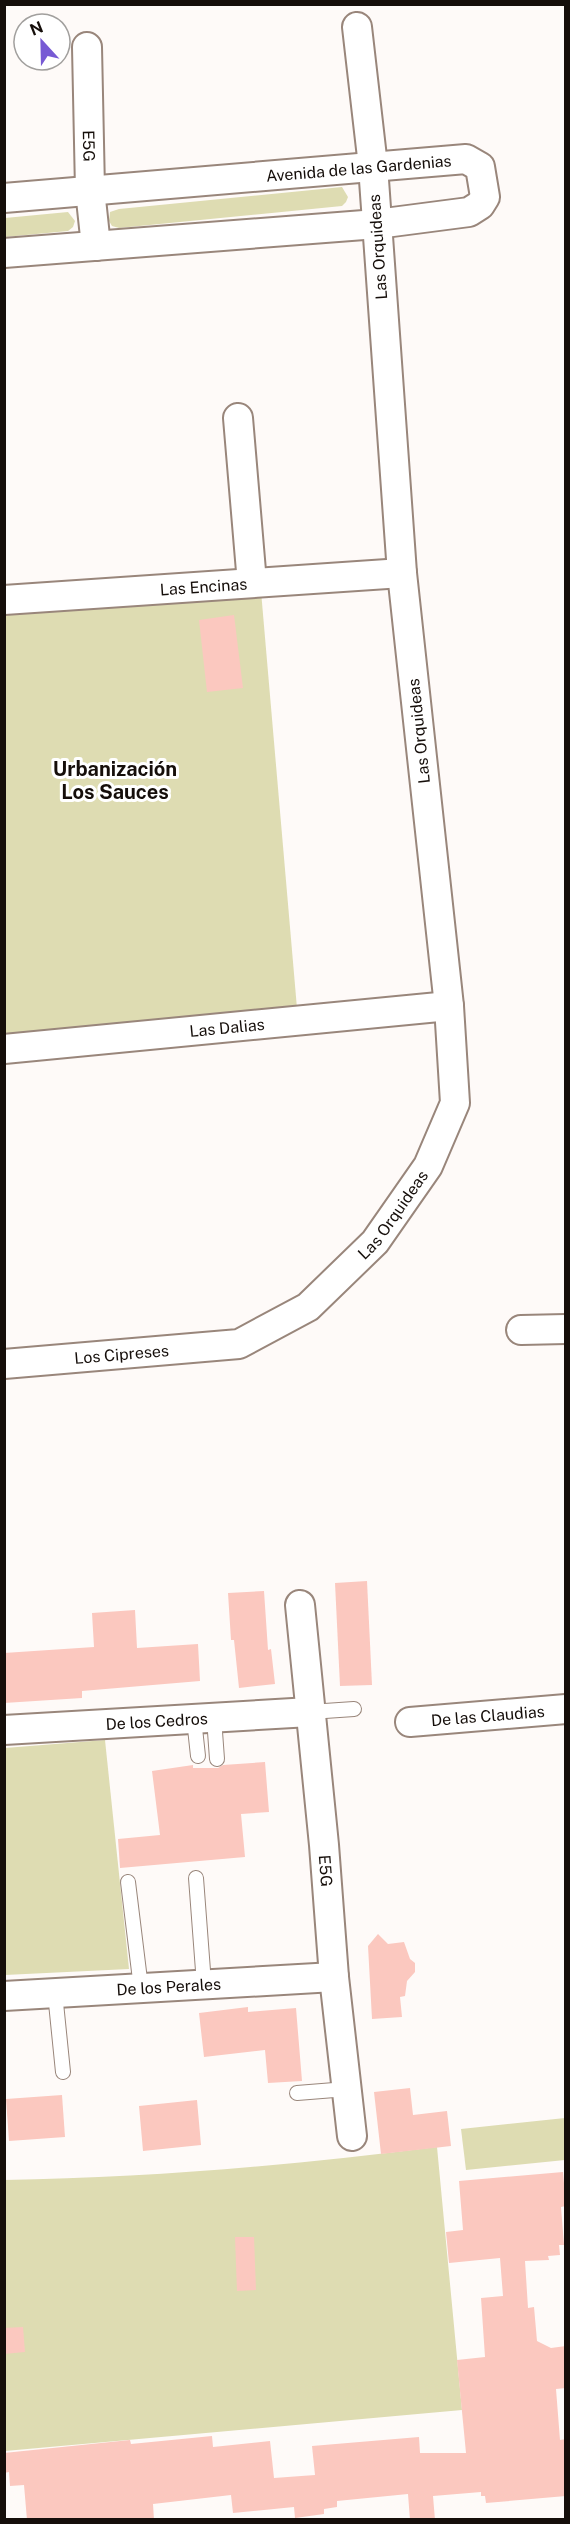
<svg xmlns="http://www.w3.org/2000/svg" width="570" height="2524" viewBox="0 0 570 2524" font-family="'Public Sans',sans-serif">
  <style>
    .green { fill: #dedcb2 }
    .building { fill: #fbc8bf }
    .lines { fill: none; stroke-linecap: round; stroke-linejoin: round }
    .lane-casing { stroke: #99867b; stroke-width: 16 }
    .street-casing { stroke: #99867b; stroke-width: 32 }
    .lane { stroke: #fff; stroke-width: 14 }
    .street { stroke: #fff; stroke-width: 28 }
    .labels { text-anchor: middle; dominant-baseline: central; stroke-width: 6; stroke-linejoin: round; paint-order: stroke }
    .street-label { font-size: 16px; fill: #150e0a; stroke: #fff }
    .quarter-label { font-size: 20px; font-weight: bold; fill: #150e0a; stroke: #fff }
  </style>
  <rect width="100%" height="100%" fill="#fefaf8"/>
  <g class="green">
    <polygon points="342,187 348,197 346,202 342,206 119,228 112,226 109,221 110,212 119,209"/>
    <polygon points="68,212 75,221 73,227 68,231 5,237 5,218"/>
    <polygon points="261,591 298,1020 5,1037 5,609"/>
    <polygon points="105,1740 129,1969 5,1975 5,1748"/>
    <polygon points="565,2118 565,2160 466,2170 461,2129"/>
    <path d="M437,2147L462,2410L5,2451L4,2180C149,2178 294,2165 437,2147Z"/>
  </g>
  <g class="building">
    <polygon points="234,615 243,688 207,692 199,620"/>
    <polygon points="367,1581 372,1685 340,1686 335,1583"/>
    <polygon points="264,1591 268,1650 271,1649 275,1684 239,1688 234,1640 231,1640 228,1593"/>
    <polygon points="135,1610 137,1648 198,1644 200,1681 82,1691 82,1698 4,1703 4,1653 94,1647 92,1613"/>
    <polygon points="265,1762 269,1812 241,1814 245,1857 120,1868 118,1839 160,1835 152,1771 193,1765 193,1768 218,1768 223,1765"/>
    <polygon points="378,1934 388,1944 404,1942 410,1959 415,1963 415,1972 407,1981 405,1996 400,1997 402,2017 372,2019 368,1946"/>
    <polygon points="248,2007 248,2012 296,2008 302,2081 268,2083 265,2050 204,2057 199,2013"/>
    <polygon points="410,2088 413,2115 447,2111 451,2146 381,2154 374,2092"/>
    <polygon points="62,2095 65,2137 9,2141 6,2099"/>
    <polygon points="197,2100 201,2145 143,2151 139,2106"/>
    <polygon points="563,2172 566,2206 561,2207 564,2245 559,2245 560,2255 548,2256 549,2260 525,2261 528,2308 534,2307 537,2341 551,2348 566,2346 566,2388 556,2389 560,2440 566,2439 566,2496 486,2503 485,2496 481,2496 481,2492 433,2496 435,2520 410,2520 408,2494 337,2501 337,2507 324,2509 324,2514 295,2518 294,2507 233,2513 231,2495 153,2504 154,2520 27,2520 24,2485 10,2486 9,2472 4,2473 4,2453 130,2440 131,2444 212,2436 213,2447 270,2441 274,2478 315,2475 312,2446 419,2437 420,2453 466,2453 457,2360 485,2357 481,2298 503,2296 500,2258 449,2263 446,2232 463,2230 459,2181"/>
    <polygon points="235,2237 254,2237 256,2290 237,2291"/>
    <polygon points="23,2327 25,2352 4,2354 4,2328"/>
  </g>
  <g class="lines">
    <defs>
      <g id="lane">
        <polyline points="310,1712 354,1709"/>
        <polyline points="214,1718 217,1759"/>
        <polyline points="194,1719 198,1756"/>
        <polyline points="196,1878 204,1984"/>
        <polyline points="128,1882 141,1988"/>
        <polyline points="55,1993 63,2072"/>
        <polyline points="297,2093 347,2089"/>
      </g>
      <g id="street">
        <path id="s1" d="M87,47L90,190L96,246"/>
        <path id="s2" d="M4,198L466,159L480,167L485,197L480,205L469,212L377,224L4,253"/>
        <polyline points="238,418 252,583"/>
        <path id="s3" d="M4,600L402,573"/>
        <path id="s4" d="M4,1049L449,1006"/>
        <polyline points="521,1330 566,1329"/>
        <path id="s5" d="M4,1364L239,1344L308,1307L375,1242L428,1166L455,1103L449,1006L402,573L373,166L357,27"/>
        <path id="s6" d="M300,1605L324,1845L334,1977L352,2136"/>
        <path id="s7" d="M410,1722L566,1709"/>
        <path id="s8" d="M4,1730L310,1712"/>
        <path id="s9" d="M4,1996L334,1977"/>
      </g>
    </defs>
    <use href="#lane" class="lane-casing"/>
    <use href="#street" class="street-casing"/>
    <use href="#lane" class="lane"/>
    <use href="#street" class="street"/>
  </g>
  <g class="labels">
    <g class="street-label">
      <text stroke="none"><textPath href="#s1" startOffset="99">E5G</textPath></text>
      <text stroke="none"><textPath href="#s2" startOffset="356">Avenida de las Gardenias</textPath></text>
      <text transform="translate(378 247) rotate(-94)">Las Orquideas</text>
      <text stroke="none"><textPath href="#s3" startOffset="200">Las Encinas</textPath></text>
      <text transform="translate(419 731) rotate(-96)">Las Orquideas</text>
      <text stroke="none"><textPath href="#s4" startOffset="224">Las Dalias</textPath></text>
      <text stroke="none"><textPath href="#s5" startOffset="440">Las Orquideas</textPath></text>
      <text stroke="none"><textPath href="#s5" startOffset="118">Los Cipreses</textPath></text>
      <text stroke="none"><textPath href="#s7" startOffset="78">De las Claudias</textPath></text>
      <text stroke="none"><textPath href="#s8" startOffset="153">De los Cedros</textPath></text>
      <text stroke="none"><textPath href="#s6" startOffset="267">E5G</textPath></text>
      <text stroke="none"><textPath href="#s9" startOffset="165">De los Perales</textPath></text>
    </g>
    <g class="quarter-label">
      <text x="115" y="769">Urbanización<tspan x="115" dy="23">Los Sauces</tspan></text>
    </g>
  </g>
  <rect width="570" height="2524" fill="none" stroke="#150e0a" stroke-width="12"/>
  <g transform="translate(42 42) rotate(338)"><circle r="28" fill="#ffffff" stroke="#a19f9d" stroke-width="1.5"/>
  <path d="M0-4.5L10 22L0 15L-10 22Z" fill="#775ad4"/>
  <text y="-9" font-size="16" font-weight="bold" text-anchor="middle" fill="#150e0a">N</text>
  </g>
</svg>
